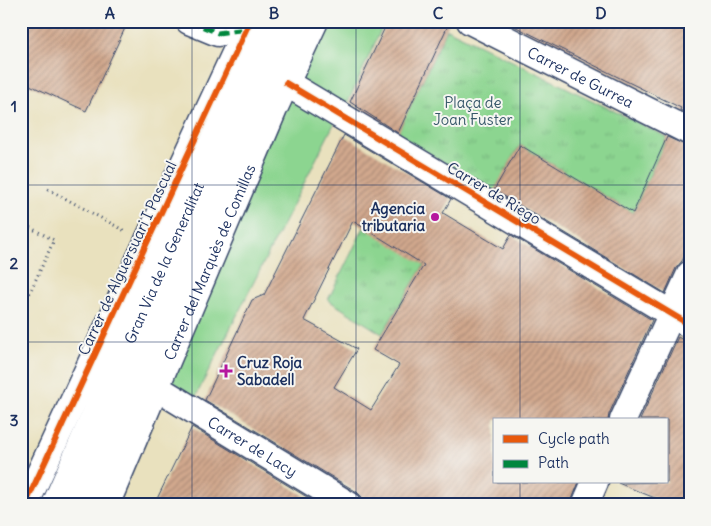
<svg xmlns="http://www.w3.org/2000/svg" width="711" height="526" viewBox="0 0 711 526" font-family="Delius,sans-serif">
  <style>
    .park { fill: url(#park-tufts); stroke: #548277 }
    .garden { fill: #8cd590; stroke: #548277 }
    .building { fill: url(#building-hatch); fill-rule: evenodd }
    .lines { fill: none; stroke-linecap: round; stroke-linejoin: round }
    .minor-casing { stroke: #3a4a6c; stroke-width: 29 }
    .tertiary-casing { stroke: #3a4a6c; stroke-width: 30 }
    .path { stroke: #3a4a6c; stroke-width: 3; stroke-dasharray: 1 4; stroke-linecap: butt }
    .minor { stroke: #fff; stroke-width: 26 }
    .tertiary { stroke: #fff; stroke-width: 28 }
    .quiet { stroke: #00873e; stroke-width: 5; stroke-dasharray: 10 5; stroke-linecap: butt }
    .cycleway-casing { stroke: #f6f6f2; stroke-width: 9 }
    .cycleway { stroke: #e8590c; stroke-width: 6 }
    .grid { fill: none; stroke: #1b2f5e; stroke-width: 1; stroke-opacity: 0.55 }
    .poi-dot { fill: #b5179e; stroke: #f6f6f2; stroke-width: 2 }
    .labels { text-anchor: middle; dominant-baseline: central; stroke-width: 4; stroke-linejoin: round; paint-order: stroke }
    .street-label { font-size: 15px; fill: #1b2f5e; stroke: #f6f6f2 }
    .park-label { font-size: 15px; fill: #37586a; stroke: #f6f6f2 }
    .poi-label { font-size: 15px; font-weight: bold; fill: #1b2f5e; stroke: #f6f6f2; text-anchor: end }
    .neatline { fill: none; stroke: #1b2f5e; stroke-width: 2 }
    .grid-label { font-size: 16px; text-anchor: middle; font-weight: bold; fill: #1b2f5e }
  </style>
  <defs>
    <pattern id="park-tufts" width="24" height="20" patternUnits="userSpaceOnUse" patternTransform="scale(1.25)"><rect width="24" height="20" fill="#8cd590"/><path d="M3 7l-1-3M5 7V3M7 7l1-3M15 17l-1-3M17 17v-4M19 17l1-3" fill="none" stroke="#78b77f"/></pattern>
    <pattern id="building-hatch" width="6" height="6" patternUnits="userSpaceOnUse" patternTransform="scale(1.25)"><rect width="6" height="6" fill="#d1a88d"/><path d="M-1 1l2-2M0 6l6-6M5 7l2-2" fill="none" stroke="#a98976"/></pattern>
  </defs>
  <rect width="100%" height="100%" fill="#f6f6f2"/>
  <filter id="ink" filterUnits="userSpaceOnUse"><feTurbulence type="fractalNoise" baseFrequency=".02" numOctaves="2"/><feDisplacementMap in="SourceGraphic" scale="10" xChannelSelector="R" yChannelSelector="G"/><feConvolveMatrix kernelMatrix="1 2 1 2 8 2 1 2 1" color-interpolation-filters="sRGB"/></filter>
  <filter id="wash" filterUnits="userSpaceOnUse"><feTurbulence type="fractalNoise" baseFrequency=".0096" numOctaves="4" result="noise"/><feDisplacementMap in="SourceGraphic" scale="20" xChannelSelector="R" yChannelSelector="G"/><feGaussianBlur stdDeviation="1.12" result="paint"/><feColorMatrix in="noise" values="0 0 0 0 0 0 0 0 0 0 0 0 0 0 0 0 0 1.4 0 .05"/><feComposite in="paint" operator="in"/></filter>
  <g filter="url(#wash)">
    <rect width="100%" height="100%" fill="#e9e1be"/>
    <g class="park">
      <polygon points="447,29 667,137 633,213 520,145 493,193 397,134"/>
      <polygon points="371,213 424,265 382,334 328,300"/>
    </g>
    <g class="garden">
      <polygon points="318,21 385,21 343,113 290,81"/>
      <polygon points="288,92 336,120 193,402 157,388"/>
    </g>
    <g id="blocks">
      <g class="building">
        <polygon points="26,21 115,21 126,26 86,111 21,81 21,30"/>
        <polygon points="388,21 450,21 398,133 350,102"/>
        <polygon points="504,21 690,21 690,115 680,110 681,108"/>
        <path d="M344,135L451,199L443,213L503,249L511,235L652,320L609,414L608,420H495V482H579L570,505H364L362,497L357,492L205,400L252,300L264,295ZM353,221L424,265L373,350L399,365L371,410L334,387L357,349L304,320Z"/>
        <polygon points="667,137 690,147 690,245 682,261 676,268 665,293 494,190 520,145 633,213"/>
        <polygon points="678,337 690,344 690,505 672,505 618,483 667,482 667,420 640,420"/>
        <polygon points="192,427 320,505 154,505"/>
      </g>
    </g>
  </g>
  <g filter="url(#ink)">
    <use href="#blocks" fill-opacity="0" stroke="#3a4a6c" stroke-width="1"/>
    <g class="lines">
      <defs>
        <g id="minor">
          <polyline points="189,21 218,33 246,29"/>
          <path id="s1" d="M470,21L690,132"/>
          <polyline points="286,83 690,325"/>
          <path id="s2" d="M157,388L349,505"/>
          <polyline points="623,420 690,274"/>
          <polyline points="25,505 250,21"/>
          <path id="s3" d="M106,505L274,109L315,21"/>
          <polyline points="585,505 595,482"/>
        </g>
        <g id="tertiary">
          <path id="s4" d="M56,505L271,21"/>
          <polyline points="82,505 292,21"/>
        </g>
      </defs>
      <use href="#minor" class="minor-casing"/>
      <use href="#tertiary" class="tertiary-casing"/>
      <g class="path">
        <polyline points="48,189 125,231"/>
        <polyline points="21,223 54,240 21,312"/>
      </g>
      <use href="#minor" class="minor"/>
      <use href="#tertiary" class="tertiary"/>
      <polyline class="quiet" points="189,21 218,33 246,29"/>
      <defs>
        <g id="cycleway">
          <polyline points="286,83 690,325"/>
          <polyline points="25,505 250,21"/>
        </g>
      </defs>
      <use href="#cycleway" class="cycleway-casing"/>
      <use href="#cycleway" class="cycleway"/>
    </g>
  </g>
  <path class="grid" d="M192,21V505M356,21V505M520,21V420M21,185H690M21,342H690M520,482V505"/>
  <g class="poi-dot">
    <circle cx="435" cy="217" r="5"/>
    <path d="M223.5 363.5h5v5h5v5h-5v5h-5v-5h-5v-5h5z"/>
  </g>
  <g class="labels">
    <g class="street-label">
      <text stroke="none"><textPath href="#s1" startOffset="124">Carrer de Gurrea</textPath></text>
      <text transform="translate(494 193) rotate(31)">Carrer de Riego</text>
      <text transform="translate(127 258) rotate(-65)">Carrer de Alguersuari I Pascual</text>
      <text stroke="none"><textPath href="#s4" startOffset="265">Gran Via de la Generalitat</textPath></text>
      <text stroke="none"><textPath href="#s3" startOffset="264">Carrer del Marquès de Comillas</textPath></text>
      <text stroke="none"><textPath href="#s2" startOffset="112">Carrer de Lacy</textPath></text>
    </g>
    <g class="park-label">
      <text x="473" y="102">Plaça de<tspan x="473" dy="17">Joan Fuster</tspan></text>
    </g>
    <g class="poi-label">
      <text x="425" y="208">Agencia<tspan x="425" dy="17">tributaria</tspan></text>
      <text x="237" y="362" text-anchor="start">Cruz Roja<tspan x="237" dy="17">Sabadell</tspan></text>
    </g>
  </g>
  <rect width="711" height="526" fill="none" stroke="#f6f6f2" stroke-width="55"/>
  <rect x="493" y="418" width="175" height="65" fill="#f6f6f2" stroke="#9ea6b7"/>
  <rect x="503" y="435" width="25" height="8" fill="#e8590c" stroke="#9ea6b7"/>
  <text x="538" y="444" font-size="15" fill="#1b2f5e">Cycle path</text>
  <rect x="503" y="460" width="25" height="8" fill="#00873e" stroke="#9ea6b7"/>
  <text x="538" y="468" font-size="15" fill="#1b2f5e">Path</text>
  <rect x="28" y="28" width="656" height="470" class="neatline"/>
  <g class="grid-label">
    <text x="110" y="19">A</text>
    <text x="274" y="19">B</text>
    <text x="438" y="19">C</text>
    <text x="601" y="19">D</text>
    <text x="14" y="112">1</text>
    <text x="14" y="269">2</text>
    <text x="14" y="426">3</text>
  </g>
</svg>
